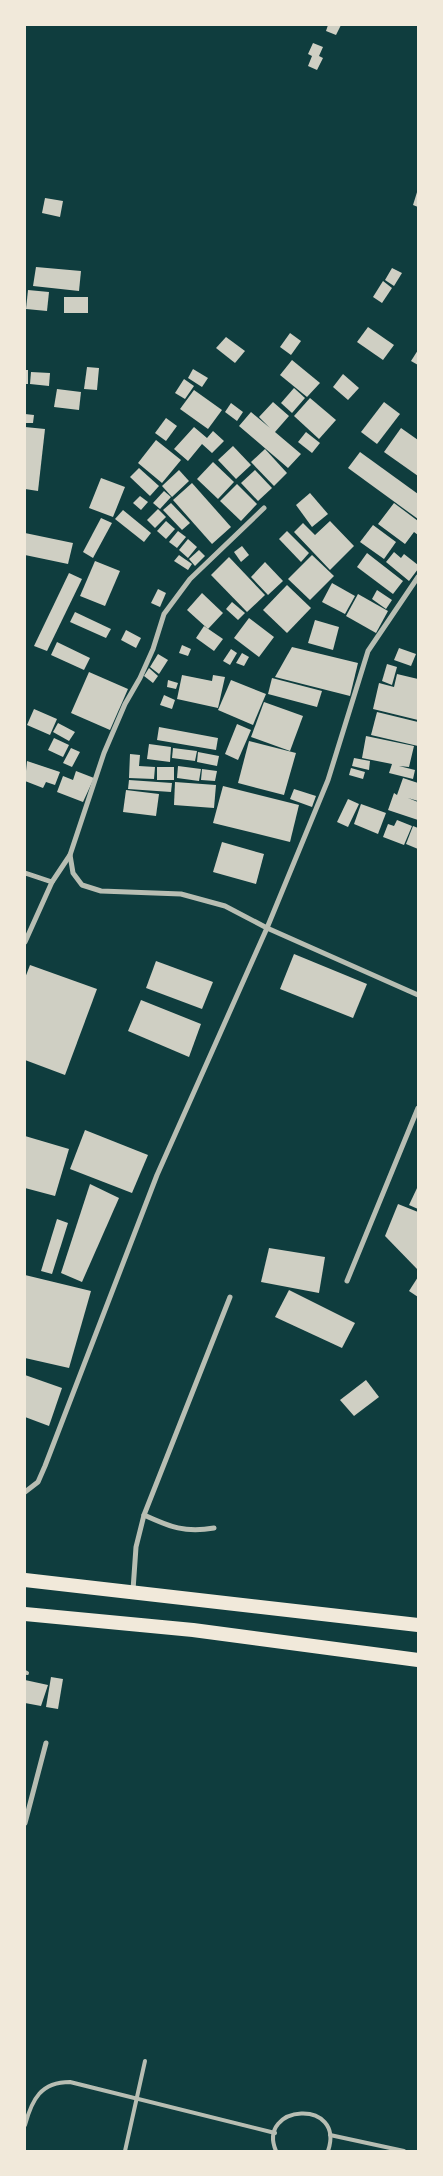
<svg xmlns="http://www.w3.org/2000/svg" width="443" height="2176" viewBox="0 0 443 2176" font-family="'Fira Sans Condensed',sans-serif">
  <style>
    .building { fill: #cfcfc3 }
    .lines { fill: none; stroke-linecap: round; stroke-linejoin: round }
    .service { stroke: #b8beb3; stroke-width: 4 }
    .minor { stroke: #b8beb3; stroke-width: 5 }
    .trunk { stroke: #f1e9da; stroke-width: 14 }
  </style>
  <rect width="100%" height="100%" fill="#0f3d3e"/>
  <g class="building">
    <polygon points="328,25 341,25 336,35 326,31"/>
    <polygon points="313,43 323,47 319,56 323,58 317,70 308,66 312,56 308,54"/>
    <polygon points="418,189 418,207 413,205"/>
    <polygon points="45,198 63,201 60,217 42,213"/>
    <polygon points="36,267 81,271 79,291 33,286"/>
    <polygon points="392,268 402,273 394,286 385,280"/>
    <polygon points="383,281 392,288 382,303 373,297"/>
    <polygon points="28,290 49,292 47,311 26,309"/>
    <rect x="64" y="297" width="24" height="16"/>
    <polygon points="368,327 394,345 383,360 357,342"/>
    <polygon points="290,333 301,341 291,355 280,347"/>
    <polygon points="226,337 245,351 235,363 216,348"/>
    <polygon points="418,350 418,365 411,361"/>
    <polygon points="292,360 320,383 307,397 280,375"/>
    <polygon points="87,367 99,368 97,390 84,389"/>
    <polygon points="193,369 208,378 202,387 188,378"/>
    <rect x="25" y="370" width="3" height="14"/>
    <polygon points="31,372 50,373 49,386 30,384"/>
    <polygon points="343,374 359,388 348,400 333,387"/>
    <polygon points="184,379 194,386 185,399 175,393"/>
    <polygon points="294,388 305,398 292,413 281,403"/>
    <polygon points="57,389 81,392 79,410 54,407"/>
    <polygon points="194,390 222,410 208,429 180,409"/>
    <polygon points="310,398 336,420 319,439 294,416"/>
    <polygon points="273,402 289,416 275,432 301,454 288,468 239,426 251,412 270,428 259,417"/>
    <polygon points="384,402 400,414 377,444 361,432"/>
    <polygon points="231,403 243,412 237,421 225,412"/>
    <polygon points="25,414 34,415 33,423 25,423"/>
    <polygon points="166,418 177,426 166,441 155,433"/>
    <polygon points="25,427 45,429 38,491 25,489"/>
    <polygon points="194,427 207,438 213,431 224,441 212,453 202,444 188,461 174,449"/>
    <polygon points="401,428 418,440 418,476 384,452"/>
    <polygon points="306,432 320,443 312,453 298,442"/>
    <polygon points="156,440 181,460 162,483 138,463"/>
    <polygon points="233,446 251,465 236,479 218,460"/>
    <polygon points="265,449 287,473 274,486 251,462"/>
    <polygon points="360,452 418,494 418,519 348,468"/>
    <polygon points="213,462 234,482 218,499 197,479"/>
    <polygon points="139,468 159,486 150,496 130,477"/>
    <polygon points="179,470 189,481 172,497 162,486"/>
    <polygon points="255,470 272,488 258,501 241,483"/>
    <polygon points="101,478 125,487 113,517 89,508"/>
    <polygon points="192,483 231,527 212,544 173,500"/>
    <polygon points="237,484 257,504 241,521 220,501"/>
    <polygon points="164,491 171,497 160,509 153,503"/>
    <polygon points="310,493 328,514 312,527 296,505"/>
    <polygon points="140,496 148,502 141,510 133,503"/>
    <polygon points="171,503 190,523 182,530 163,510"/>
    <polygon points="394,503 418,521 418,535 414,532 405,544 378,524"/>
    <polygon points="158,509 166,517 155,528 147,520"/>
    <polygon points="123,510 151,533 144,542 115,519"/>
    <polygon points="101,518 112,523 93,558 83,552"/>
    <polygon points="166,521 175,529 166,539 157,531"/>
    <polygon points="330,521 354,546 330,570 294,532 303,523 315,535"/>
    <polygon points="373,525 396,542 384,559 360,542"/>
    <polygon points="178,531 186,537 177,548 169,542"/>
    <polygon points="287,531 309,553 301,562 279,539"/>
    <polygon points="25,533 73,543 68,564 25,555"/>
    <polygon points="188,539 197,547 188,558 179,550"/>
    <polygon points="242,546 249,555 241,562 234,552"/>
    <polygon points="199,550 205,556 195,566 189,559"/>
    <polygon points="394,552 401,558 404,554 418,565 418,569 409,581 386,562"/>
    <polygon points="367,553 403,581 393,594 357,567"/>
    <polygon points="179,555 192,564 188,570 174,561"/>
    <polygon points="312,555 334,576 310,600 288,579"/>
    <polygon points="229,557 265,595 247,612 211,575"/>
    <polygon points="95,561 120,571 105,606 80,596"/>
    <polygon points="265,562 283,581 268,595 251,577"/>
    <polygon points="69,573 82,579 47,651 34,646"/>
    <polygon points="332,583 355,596 345,614 322,602"/>
    <polygon points="287,585 311,608 287,633 263,610"/>
    <polygon points="158,589 166,593 160,607 151,603"/>
    <polygon points="377,590 392,600 386,609 372,599"/>
    <polygon points="202,593 223,613 208,629 187,610"/>
    <polygon points="358,594 388,611 376,633 346,616"/>
    <polygon points="232,602 245,613 238,620 226,609"/>
    <polygon points="75,612 111,629 106,638 70,622"/>
    <polygon points="249,618 274,637 259,657 234,638"/>
    <polygon points="315,620 339,627 333,650 308,643"/>
    <polygon points="204,626 223,639 214,651 196,638"/>
    <polygon points="126,630 141,638 136,648 121,640"/>
    <polygon points="57,642 90,658 84,670 51,655"/>
    <polygon points="182,645 191,649 188,656 179,653"/>
    <polygon points="292,647 358,663 350,696 275,677"/>
    <polygon points="399,648 416,654 411,666 394,660"/>
    <polygon points="231,649 237,653 230,665 223,661"/>
    <polygon points="242,653 249,657 244,666 236,663"/>
    <polygon points="158,654 168,660 159,674 150,667"/>
    <polygon points="387,664 397,667 392,685 382,681"/>
    <polygon points="149,668 158,676 153,683 144,676"/>
    <polygon points="89,672 128,689 110,730 71,713"/>
    <polygon points="397,674 418,679 418,720 373,709 379,683 394,687"/>
    <polygon points="182,675 212,681 213,675 225,677 218,708 177,699"/>
    <polygon points="272,678 322,691 317,707 268,694"/>
    <polygon points="168,680 178,683 176,689 167,687"/>
    <polygon points="231,680 266,694 253,725 218,710"/>
    <polygon points="164,695 175,700 172,709 160,705"/>
    <polygon points="264,702 303,716 290,751 251,737"/>
    <polygon points="34,709 57,719 50,735 27,725"/>
    <polygon points="377,712 418,722 418,746 371,735"/>
    <polygon points="58,723 75,732 69,741 53,732"/>
    <polygon points="237,724 251,730 238,760 225,754"/>
    <polygon points="159,727 218,738 216,750 157,740"/>
    <polygon points="366,736 414,746 409,767 399,766 415,770 413,779 389,773 392,764 362,758"/>
    <polygon points="54,738 69,745 63,757 48,750"/>
    <polygon points="249,741 296,753 284,795 238,783"/>
    <polygon points="149,744 171,747 170,762 147,759"/>
    <polygon points="71,748 80,752 72,767 63,763"/>
    <polygon points="173,748 197,751 195,761 172,758"/>
    <polygon points="198,752 219,756 217,766 197,762"/>
    <polygon points="130,754 140,755 139,766 155,767 154,779 129,778"/>
    <polygon points="354,758 370,761 369,770 352,766"/>
    <polygon points="27,761 60,772 55,785 46,782 43,788 25,781"/>
    <polygon points="178,766 201,769 199,781 177,778"/>
    <rect x="157" y="767" width="17" height="13"/>
    <polygon points="351,768 365,772 363,779 349,775"/>
    <polygon points="202,769 217,771 215,781 201,780"/>
    <polygon points="76,771 94,778 83,802 57,792 63,776 73,780"/>
    <polygon points="403,778 418,783 418,801 408,798 418,802 418,820 388,810 394,793 397,795"/>
    <polygon points="129,780 172,783 171,792 128,789"/>
    <polygon points="175,782 216,785 214,808 174,805"/>
    <polygon points="223,786 299,805 290,842 213,823"/>
    <polygon points="294,789 316,796 312,807 290,799"/>
    <polygon points="126,790 159,794 156,816 123,812"/>
    <polygon points="348,799 359,804 348,827 337,822"/>
    <polygon points="361,804 386,813 378,834 354,824"/>
    <polygon points="397,820 412,826 404,845 383,837 388,824 394,826"/>
    <polygon points="413,826 418,828 418,849 406,844"/>
    <polygon points="222,842 264,854 256,884 213,872"/>
    <polygon points="294,954 367,984 353,1018 280,989"/>
    <polygon points="156,961 213,982 202,1009 146,988"/>
    <polygon points="30,965 97,989 65,1075 25,1060 25,978"/>
    <polygon points="141,1000 201,1024 189,1057 128,1031"/>
    <polygon points="85,1130 148,1155 132,1193 70,1169"/>
    <polygon points="25,1136 69,1149 55,1196 25,1188"/>
    <polygon points="90,1184 119,1198 82,1282 61,1273"/>
    <polygon points="418,1186 418,1209 409,1205"/>
    <polygon points="398,1204 418,1212 418,1270 385,1236"/>
    <polygon points="57,1219 68,1223 52,1274 41,1271"/>
    <polygon points="269,1248 325,1257 319,1293 261,1282"/>
    <polygon points="25,1275 91,1291 69,1368 25,1358"/>
    <polygon points="418,1277 418,1297 409,1291"/>
    <polygon points="289,1290 355,1323 342,1348 275,1317"/>
    <polygon points="25,1375 62,1388 49,1426 25,1417"/>
    <polygon points="366,1380 379,1397 354,1416 340,1400"/>
    <polygon points="51,1677 63,1679 58,1709 46,1707"/>
    <polygon points="25,1680 48,1685 41,1706 25,1703"/>
  </g>
  <g class="lines">
    <g class="service">
      <polyline points="25,1672 27,1673"/>
      <path d="M25,2125C32,2099 41,2082 70,2082L275,2133"/>
      <polyline points="330,2135 404,2151"/>
      <polyline points="125,2151 145,2061"/>
      <path d="M276,2151C256,2104 346,2098 328,2151"/>
    </g>
    <g class="minor">
      <polyline points="264,508 190,579 164,614 153,649 140,678 125,704 104,753 70,855 73,873 82,885 101,891 181,894 225,906 267,928 418,995"/>
      <polyline points="25,873 52,882"/>
      <polyline points="25,942 52,882 70,855"/>
      <polyline points="347,1281 418,1108"/>
      <polyline points="25,1492 38,1482 45,1466 157,1175 267,928 328,780 368,651 418,577"/>
      <path d="M144,1515C170,1527 185,1533 214,1528"/>
      <polyline points="133,1590 136,1547 144,1515 230,1297"/>
      <polyline points="25,1823 46,1743"/>
    </g>
    <g class="trunk">
      <polyline points="25,1580 418,1625"/>
      <polyline points="25,1614 193,1630 418,1660"/>
    </g>
  </g>
  <rect width="443" height="2176" fill="none" stroke="#f1e9da" stroke-width="52"/>
</svg>
